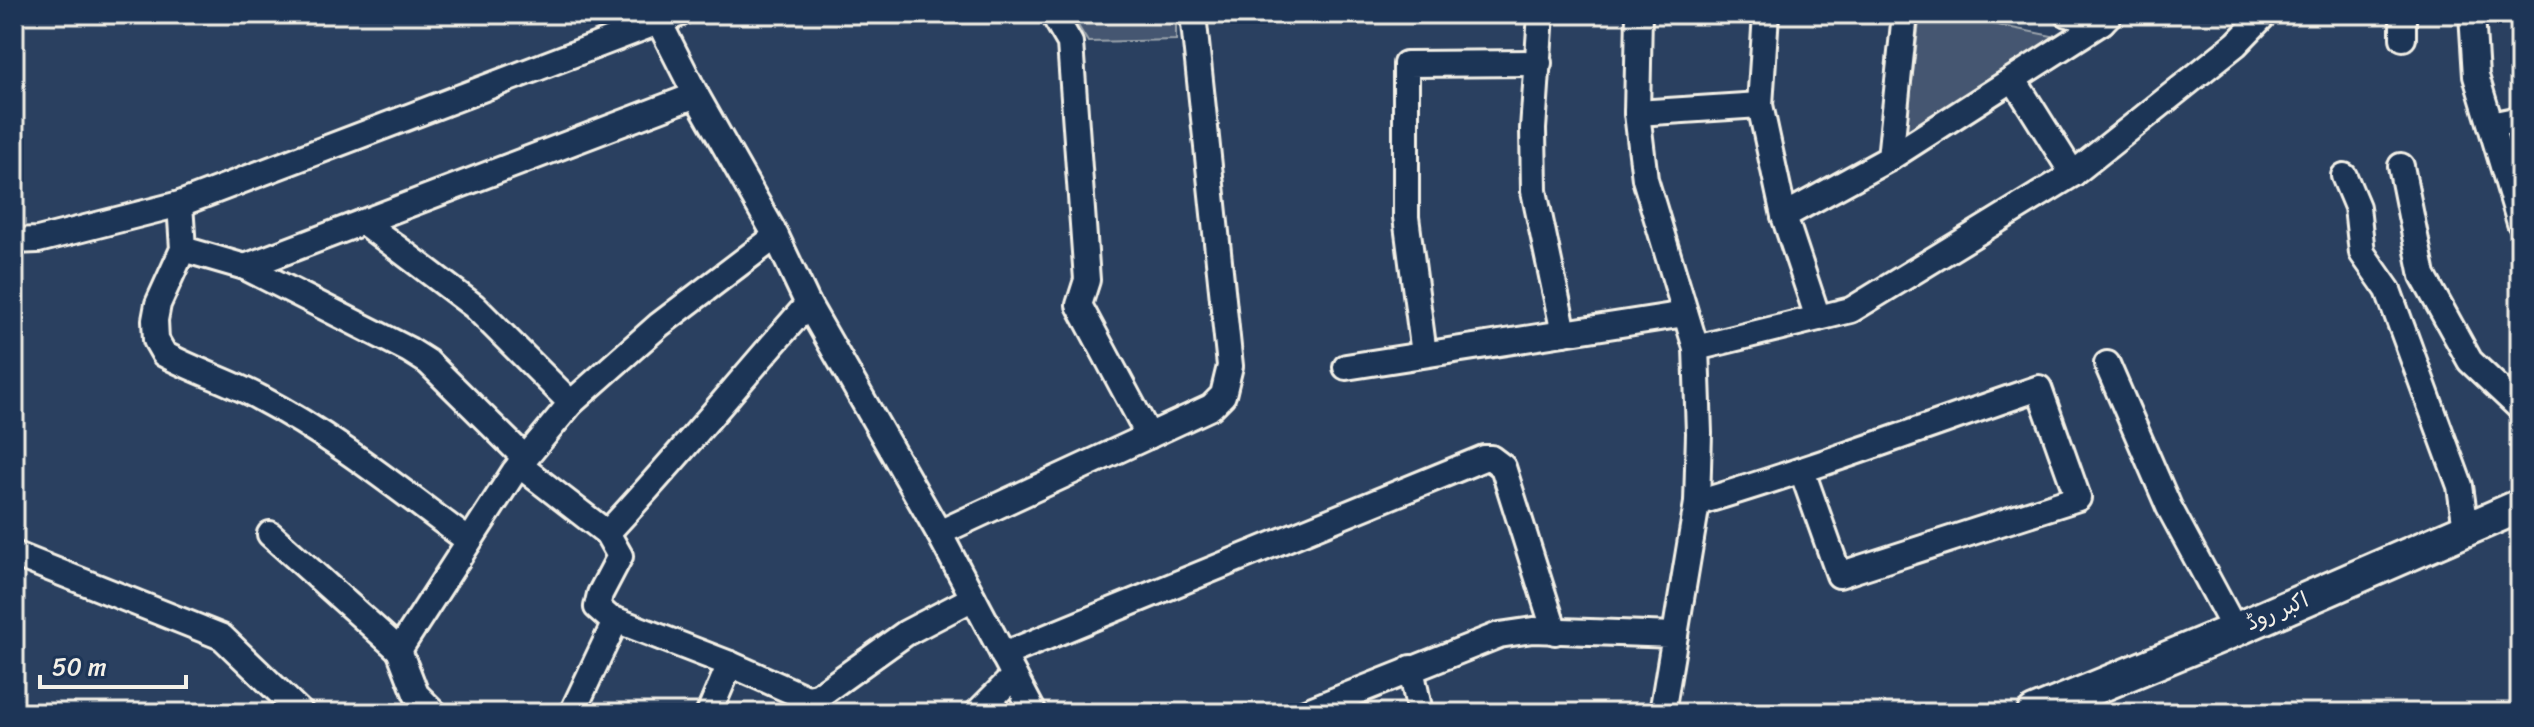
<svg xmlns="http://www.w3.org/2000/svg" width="2534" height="727" viewBox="0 0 2534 727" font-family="Sriracha,'Playpen Sans Arabic',sans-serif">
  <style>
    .green { fill: #445771; stroke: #9ca4ac; stroke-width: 2 }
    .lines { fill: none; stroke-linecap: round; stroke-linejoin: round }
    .street-casing { stroke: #f4f1e8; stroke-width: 30 }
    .secondary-casing { stroke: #f4f1e8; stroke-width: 38 }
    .street { stroke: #1d3557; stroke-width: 24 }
    .secondary { stroke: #1d3557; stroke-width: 32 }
    .labels { text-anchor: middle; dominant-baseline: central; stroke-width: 6; stroke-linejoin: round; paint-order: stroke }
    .street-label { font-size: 22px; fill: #f4f1e8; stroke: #1d3557 }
  </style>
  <rect width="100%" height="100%" fill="#2a4060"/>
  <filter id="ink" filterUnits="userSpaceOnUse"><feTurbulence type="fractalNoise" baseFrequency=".0125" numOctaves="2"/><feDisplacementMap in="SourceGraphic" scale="16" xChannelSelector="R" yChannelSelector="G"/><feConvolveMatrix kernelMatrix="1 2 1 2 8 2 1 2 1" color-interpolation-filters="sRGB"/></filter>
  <g filter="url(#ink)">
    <g class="green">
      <polygon points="1071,14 1176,14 1176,40 1088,42"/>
      <polygon points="1920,14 1943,14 2052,36 2051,52 1906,134"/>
    </g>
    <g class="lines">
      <defs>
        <g id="street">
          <polyline points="655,14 696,95 776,236 808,304 939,533 1034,713"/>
          <polyline points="1053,14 1070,43 1087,280 1079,305 1149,436"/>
          <polyline points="1541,14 1533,129 1534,191 1564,333"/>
          <polyline points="1639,14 1637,113 1645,179 1696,348 1699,433 1697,503 1675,635"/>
          <polyline points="1766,14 1760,105 1784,216 1890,158 1905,14"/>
          <polyline points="2067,14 2102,22 2109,15"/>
          <polyline points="2403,14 2403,38"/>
          <polyline points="2472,14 2476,76 2520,223"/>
          <polyline points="2014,80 2073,174"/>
          <polyline points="1637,113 1760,105"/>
          <polyline points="2491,125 2520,119"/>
          <polyline points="1890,158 2102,22"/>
          <polyline points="2401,166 2423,276 2470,361 2520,408"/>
          <polyline points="2344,176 2357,207 2362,253 2388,290 2460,486 2466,529"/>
          <path d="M180,204L183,249L158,304L155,320L156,340L164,354C195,371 229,381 260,398C335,437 401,491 469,541"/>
          <polyline points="1784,216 1818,318"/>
          <polyline points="363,222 474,306 571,403"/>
          <polyline points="14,241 38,240 180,204 679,14"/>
          <polyline points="183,249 245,267 409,350 428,362 525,458"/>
          <polyline points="245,267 696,95"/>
          <polyline points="1696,348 1851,310 2073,174 2236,44 2265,14"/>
          <polyline points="1424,354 1406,217 1406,64 1539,63"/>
          <polyline points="2107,364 2169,507 2235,630"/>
          <polyline points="1346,367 1685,314"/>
          <polyline points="519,465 607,533"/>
          <path d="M1697,503C1812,469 1925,427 2039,388L2078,498L1839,575L1802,471"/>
          <polyline points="939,533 1211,407 1223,395 1230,366 1193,14"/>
          <polyline points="270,534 399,650 514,472 571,403 659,325 776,236"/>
          <polyline points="14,554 222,637 301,713"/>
          <path d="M614,622L597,607L600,594L620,556L607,533C677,459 740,380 808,304"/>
          <polyline points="399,650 416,694 435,713"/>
          <polyline points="1003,655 1484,458 1491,458 1503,467 1555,632"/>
          <polyline points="1411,668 1420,713"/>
          <polyline points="572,713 616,620 730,664"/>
          <polyline points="709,713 730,664 807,698 818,696 906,633 973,598"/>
          <polyline points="977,713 1014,676"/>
          <polyline points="1303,713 1499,635 1533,630 1675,635 1662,713"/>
        </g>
        <polyline id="secondary" points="2034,713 2235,630 2520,506"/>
      </defs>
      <use href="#street" class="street-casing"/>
      <use href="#secondary" class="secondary-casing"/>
      <use href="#street" class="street"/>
      <use href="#secondary" class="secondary"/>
    </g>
  </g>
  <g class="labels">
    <g class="street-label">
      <text transform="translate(2277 611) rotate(-23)">اکبر روڈ</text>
    </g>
  </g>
  <rect width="2534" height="727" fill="none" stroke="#1d3557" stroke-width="48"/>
  <rect x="24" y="24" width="2486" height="679" fill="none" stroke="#f4f1e8" stroke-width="3" filter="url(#ink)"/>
  <path d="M40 675v12h146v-12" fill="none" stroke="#f4f1e8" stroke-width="4"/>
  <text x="52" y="675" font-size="24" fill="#f4f1e8" stroke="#1d3557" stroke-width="6" paint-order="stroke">50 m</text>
</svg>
